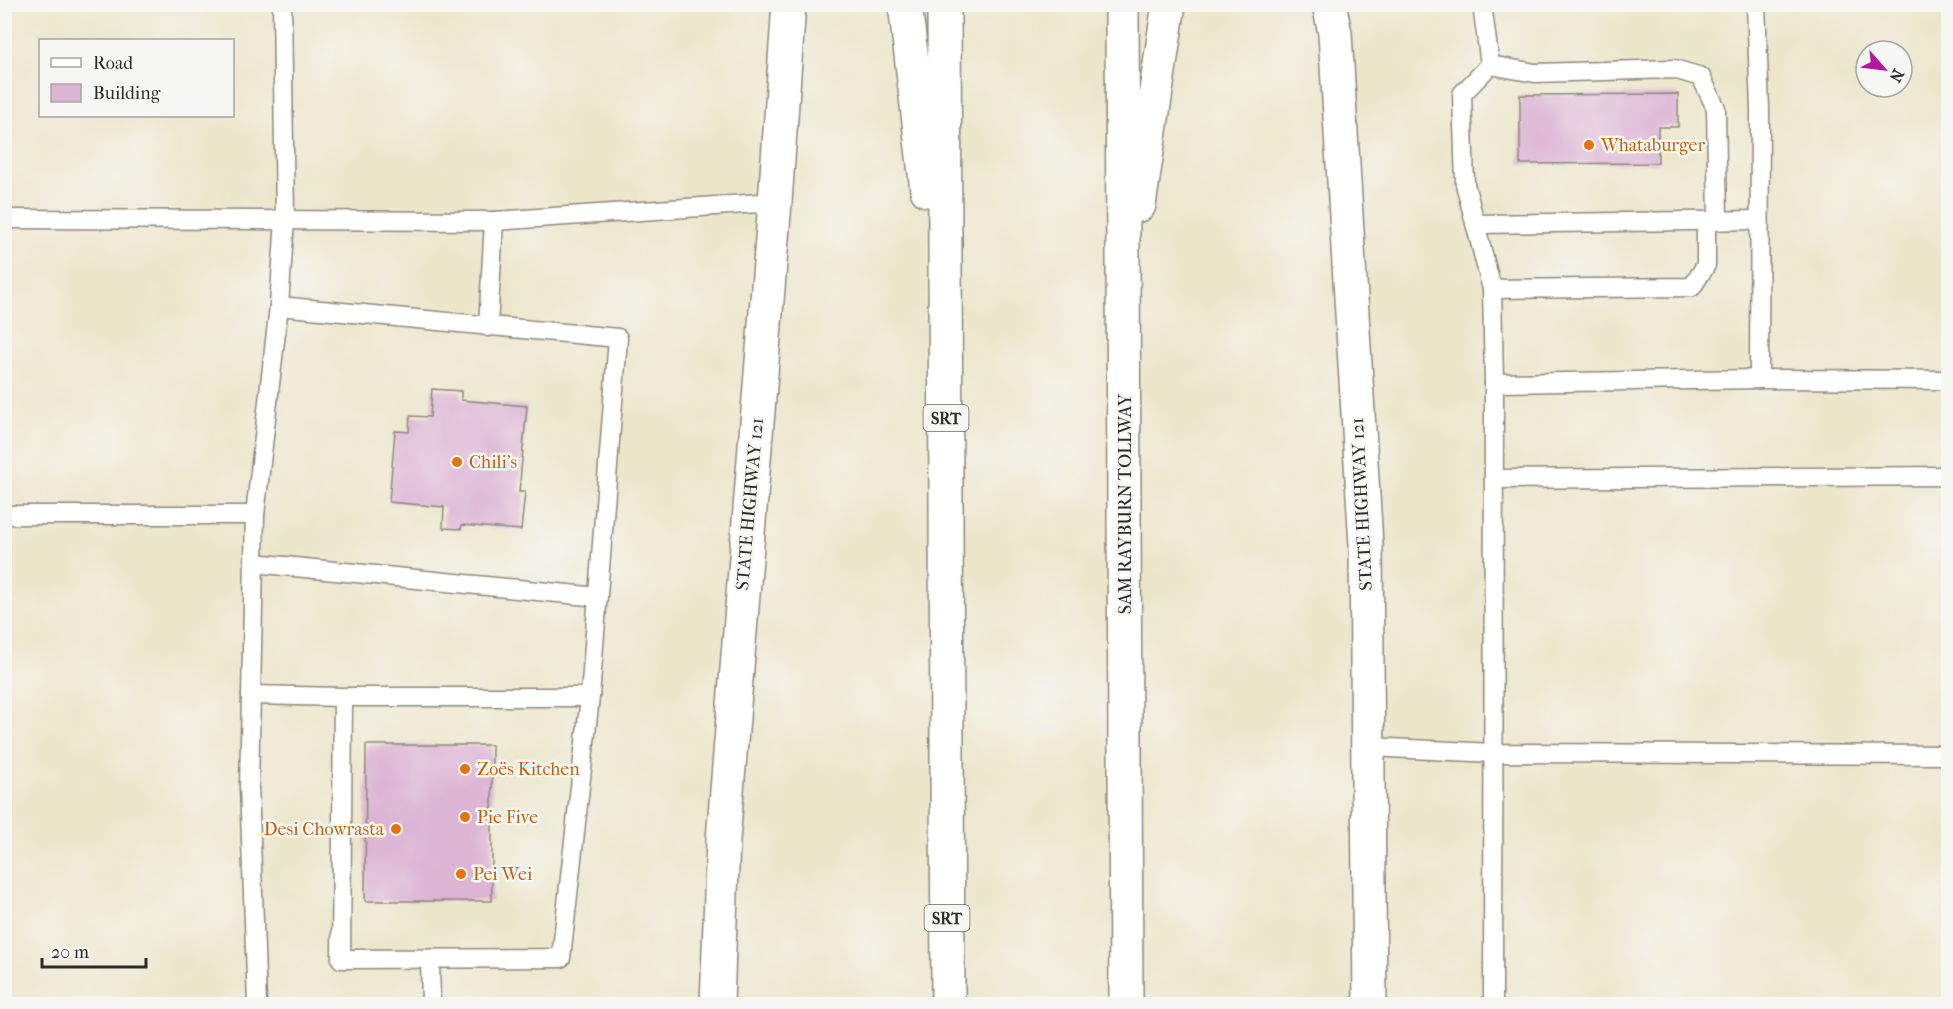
<svg xmlns="http://www.w3.org/2000/svg" width="1953" height="1009" viewBox="0 0 1953 1009" font-family="'IM FELL French Canon',serif">
  <style>
    .building { fill: #dcb4d4 }
    .lines { fill: none; stroke-linecap: round; stroke-linejoin: round }
    .lane-casing { stroke: #8c887b; stroke-width: 21 }
    .secondary-casing { stroke: #8c887b; stroke-width: 36 }
    .highway-casing { stroke: #8c887b; stroke-width: 36 }
    .lane { stroke: #fff; stroke-width: 18 }
    .secondary { stroke: #fff; stroke-width: 33 }
    .highway { stroke: #fff; stroke-width: 33 }
    .food-dot { fill: #e8710a; stroke: #f6f6f2; stroke-width: 2 }
    .labels { text-anchor: middle; dominant-baseline: central; stroke-width: 5; stroke-linejoin: round; paint-order: stroke }
    .shield { fill: #f6f6f2; stroke: #686867; stroke-width: 1.5 }
    .shield-label { font-size: 16px; font-weight: bold; fill: #2b2b2b }
    .food-label { font-size: 18px; fill: #c56008; stroke: #f6f6f2; text-anchor: start }
    .street-label { font-size: 18px; fill: #2b2b2b; stroke: #f6f6f2 }
  </style>
  <rect width="100%" height="100%" fill="#f6f6f2"/>
  <filter id="ink" filterUnits="userSpaceOnUse"><feTurbulence type="fractalNoise" baseFrequency=".0167" numOctaves="2"/><feDisplacementMap in="SourceGraphic" scale="12" xChannelSelector="R" yChannelSelector="G"/><feConvolveMatrix kernelMatrix="1 2 1 2 8 2 1 2 1" color-interpolation-filters="sRGB"/></filter>
  <filter id="wash" filterUnits="userSpaceOnUse"><feTurbulence type="fractalNoise" baseFrequency=".008" numOctaves="4" result="noise"/><feDisplacementMap in="SourceGraphic" scale="24" xChannelSelector="R" yChannelSelector="G"/><feGaussianBlur stdDeviation="1.35" result="paint"/><feColorMatrix in="noise" values="0 0 0 0 0 0 0 0 0 0 0 0 0 0 0 0 0 1.4 0 .05"/><feComposite in="paint" operator="in"/></filter>
  <g filter="url(#wash)">
    <rect width="100%" height="100%" fill="#ece6cb"/>
    <g id="blocks">
      <g class="building">
        <polygon points="1678,94 1678,127 1658,127 1658,163 1520,164 1520,95"/>
        <polygon points="432,389 461,391 461,400 527,406 519,492 525,492 521,530 462,525 461,529 443,528 444,507 389,502 395,431 409,432 410,416 430,417"/>
        <polygon points="366,745 492,745 492,901 365,901"/>
      </g>
    </g>
  </g>
  <g filter="url(#ink)">
    <use href="#blocks" fill-opacity="0" stroke="#8c887b" stroke-width="1.5"/>
    <g class="lines">
      <defs>
        <g id="lane">
          <polyline points="1482,4 1490,65 1462,94 1465,184 1492,289 1494,383"/>
          <polyline points="1490,65 1535,73 1674,69 1701,77 1716,108 1718,221"/>
          <polyline points="4,219 494,221 775,202"/>
          <polyline points="1475,224 1759,220"/>
          <polyline points="1492,289 1692,287 1706,265 1706,221"/>
          <polyline points="279,306 618,338 590,697"/>
          <polyline points="488,327 494,221"/>
          <polyline points="1759,379 1948,380"/>
          <polyline points="1494,479 1948,476"/>
          <polyline points="4,515 255,515"/>
          <polyline points="254,563 598,597"/>
          <polyline points="251,695 343,697 590,697 561,958 341,959 343,697"/>
          <polyline points="1369,747 1494,753 1948,755"/>
          <polyline points="430,959 431,1004"/>
          <polyline points="257,1004 249,786 255,515 279,306 285,220 282,4"/>
          <polyline points="1493,1004 1494,383 1759,379 1760,110 1756,4"/>
        </g>
        <g id="secondary">
          <polyline points="1329,4 1335,33 1366,545 1370,1004"/>
          <polyline points="717,1004 723,840 775,202 789,4"/>
        </g>
        <g id="highway">
          <polyline points="905,4 927,190"/>
          <polyline points="944,4 948,1004"/>
          <polyline points="1122,4 1126,1004"/>
          <polyline points="1139,205 1169,4"/>
        </g>
      </defs>
      <use href="#lane" class="lane-casing"/>
      <use href="#secondary" class="secondary-casing"/>
      <use href="#highway" class="highway-casing"/>
      <use href="#lane" class="lane"/>
      <use href="#secondary" class="secondary"/>
      <use href="#highway" class="highway"/>
    </g>
  </g>
  <g class="food-dot">
    <circle cx="1589" cy="145" r="6"/>
    <circle cx="457" cy="462" r="6"/>
    <circle cx="465" cy="769" r="6"/>
    <circle cx="465" cy="817" r="6"/>
    <circle cx="396" cy="829" r="6"/>
    <circle cx="461" cy="874" r="6"/>
  </g>
  <g class="labels">
    <g class="shield">
      <rect x="923.5" y="405" width="45" height="26" rx="4.5"/>
      <rect x="924.5" y="905" width="45" height="26" rx="4.5"/>
    </g>
    <g class="shield-label">
      <text x="946" y="418">SRT</text>
      <text x="947" y="918">SRT</text>
    </g>
    <g class="food-label">
      <text x="1601" y="145">Whataburger</text>
      <text x="469" y="462">Chili's</text>
      <text x="477" y="769">Zoës Kitchen</text>
      <text x="477" y="817">Pie Five</text>
      <text x="384" y="829" text-anchor="end">Desi Chowrasta</text>
      <text x="473" y="874">Pei Wei</text>
    </g>
    <g class="street-label">
      <text transform="translate(750 504) rotate(-85)">STATE HIGHWAY 121</text>
      <text transform="translate(1125 504) rotate(-90)">SAM RAYBURN TOLLWAY</text>
      <text transform="translate(1362 504) rotate(-93)">STATE HIGHWAY 121</text>
    </g>
  </g>
  <rect width="1953" height="1009" fill="none" stroke="#f6f6f2" stroke-width="24"/>
  <rect x="39" y="39" width="195" height="78" fill="#f6f6f2" stroke="#a5a5a2" stroke-width="1.5"/>
  <rect x="51" y="58" width="30" height="9" fill="#ffffff" stroke="#a5a5a2" stroke-width="1.5"/>
  <text x="93" y="69" font-size="18" fill="#2b2b2b">Road</text>
  <rect x="51" y="84" width="30" height="18" fill="#dcb4d4" stroke="#a5a5a2" stroke-width="1.5"/>
  <text x="93" y="99" font-size="18" fill="#2b2b2b">Building</text>
  <g transform="translate(1884 69) rotate(118)"><circle r="28" fill="#f6f6f2" stroke="#a5a5a2" stroke-width="1.5"/>
  <path d="M0-4.5L10 22L0 15L-10 22Z" fill="#b5179e"/>
  <text y="-9" font-size="16" font-weight="bold" text-anchor="middle" fill="#2b2b2b">N</text>
  </g>
  <path d="M42 958v9h104v-9" fill="none" stroke="#2b2b2b" stroke-width="3"/>
  <text x="51" y="958" font-size="18" fill="#2b2b2b" stroke="#f6f6f2" stroke-width="4.5" paint-order="stroke">20 m</text>
</svg>
